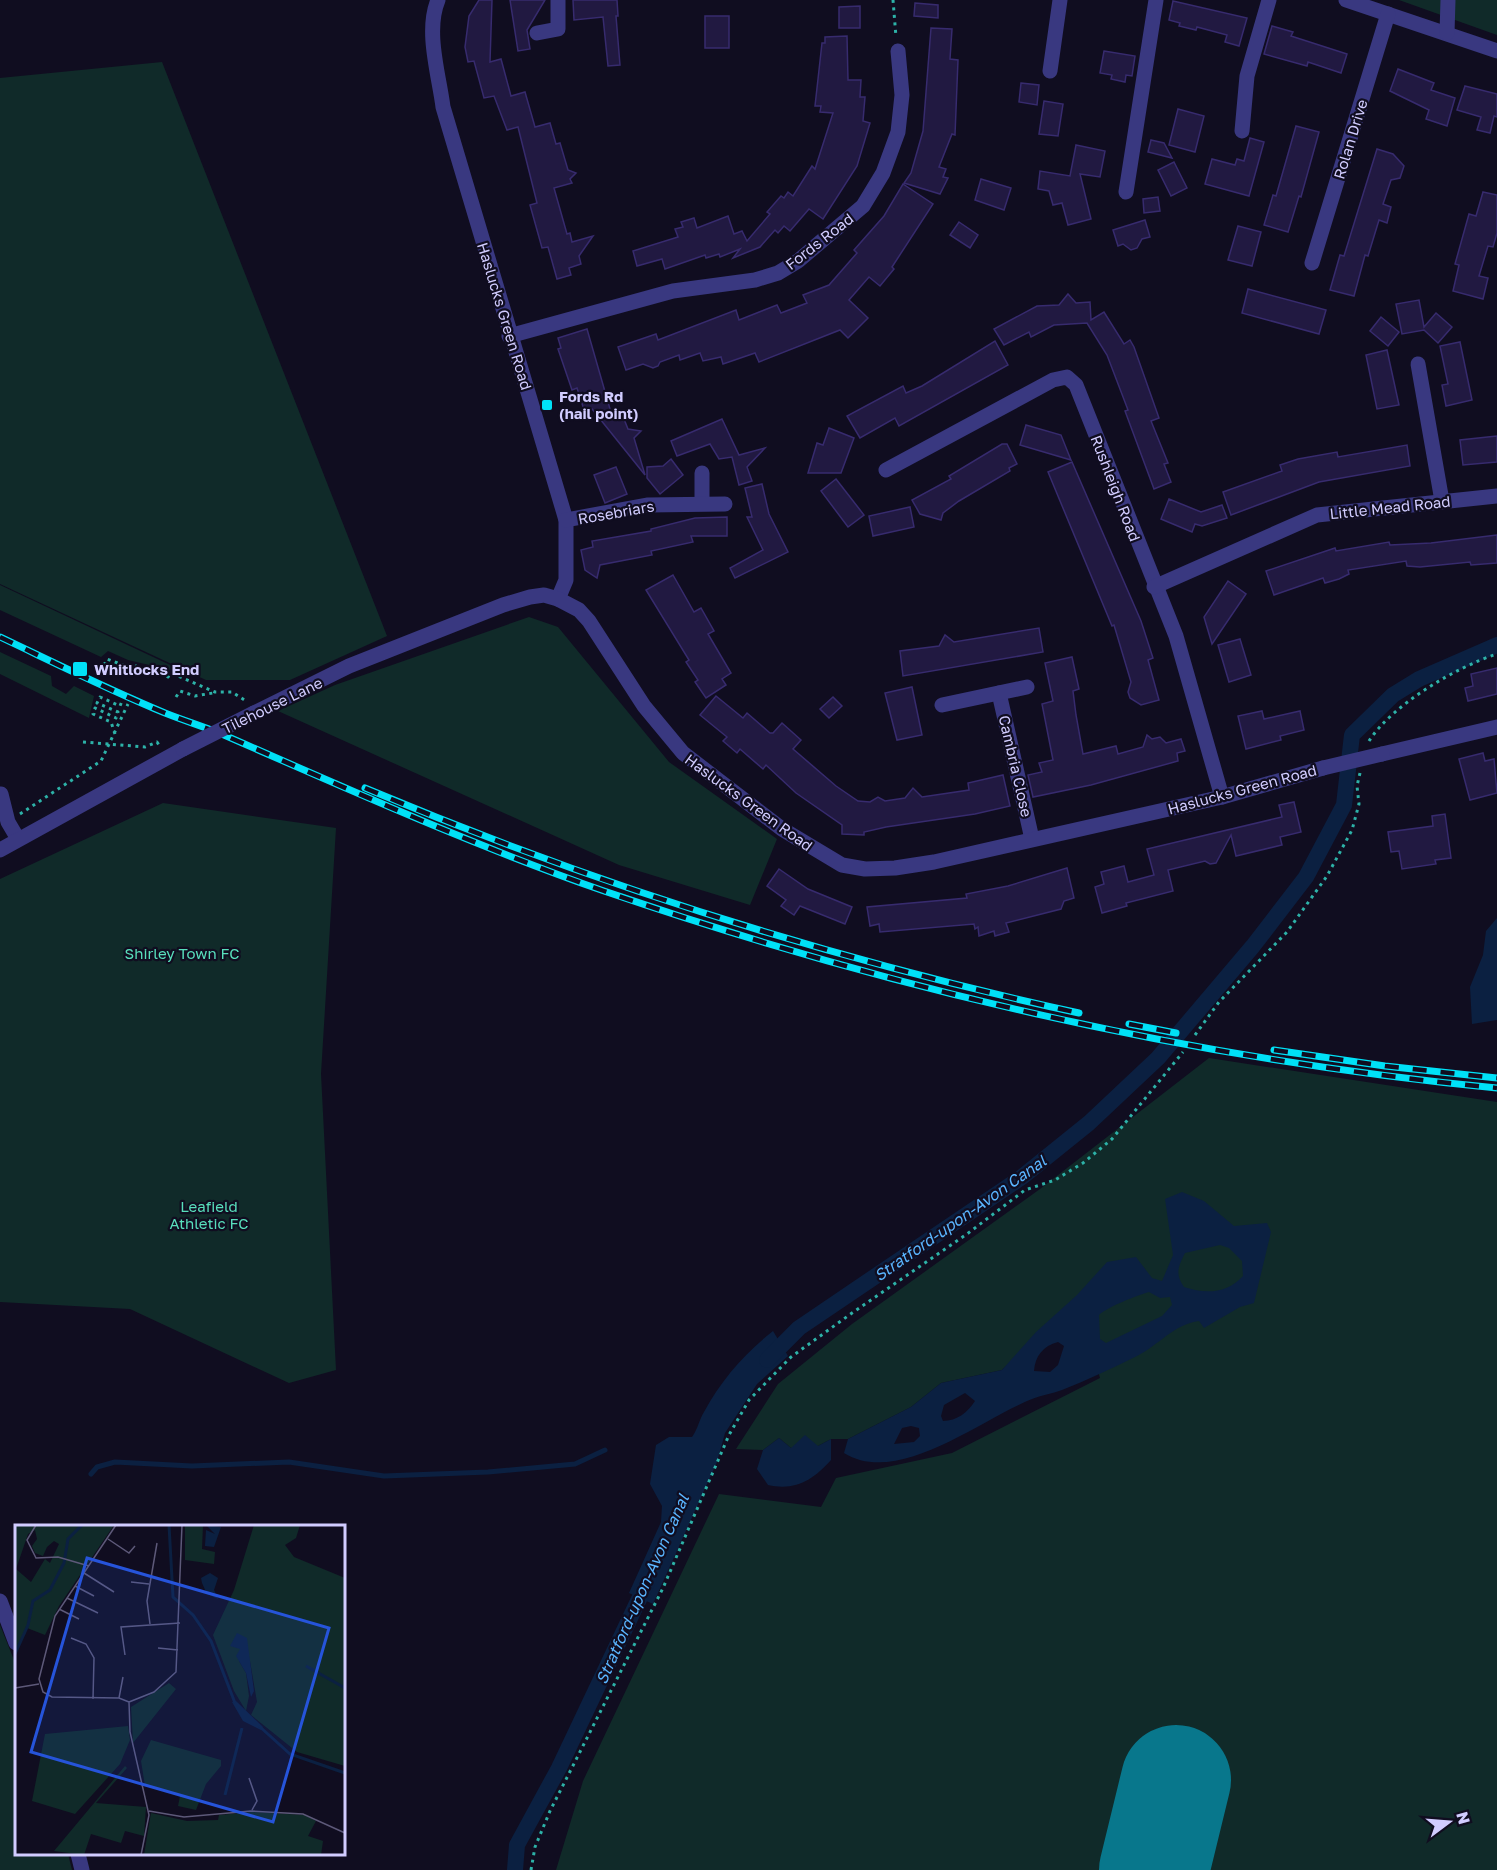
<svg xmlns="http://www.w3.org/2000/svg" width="1497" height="1870" viewBox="0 0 1497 1870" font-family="'Golos Text',sans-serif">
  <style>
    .green { fill: #102a29 }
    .water { fill: #0b2041; fill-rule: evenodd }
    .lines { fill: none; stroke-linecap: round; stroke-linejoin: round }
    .stream { stroke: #0b2041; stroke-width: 5 }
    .canal { stroke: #0b2041; stroke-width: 16 }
    .runway { stroke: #08778c; stroke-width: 110 }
    .building { fill: #211941; stroke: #372b6e; stroke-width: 1.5 }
    .path { stroke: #2db2a8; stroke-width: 3; stroke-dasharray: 3 4.5; stroke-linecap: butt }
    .minor { stroke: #393880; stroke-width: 15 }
    .rail-casing { stroke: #00e1f7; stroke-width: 7 }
    .rail { stroke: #100d20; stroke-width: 4.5; stroke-dasharray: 14; stroke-linecap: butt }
    .minor-bridge { stroke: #393880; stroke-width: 15 }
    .poi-dot { fill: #00e1f7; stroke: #100d20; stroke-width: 2 }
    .labels { text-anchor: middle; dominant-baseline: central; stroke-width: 4.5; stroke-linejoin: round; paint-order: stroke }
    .street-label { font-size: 15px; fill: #d1ccff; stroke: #100d20 }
    .poi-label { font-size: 15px; font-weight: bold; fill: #d1ccff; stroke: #100d20; text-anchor: start }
    .park-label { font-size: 15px; fill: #58dfbc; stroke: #100d20 }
    .water-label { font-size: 16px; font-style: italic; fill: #5ab5ff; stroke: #100d20 }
    .inset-river { fill: none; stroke: #0b2041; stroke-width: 3 }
    .inset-road { fill: none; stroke: #5d5979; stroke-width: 1.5 }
    .view { fill: #2654da; fill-opacity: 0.15; stroke: #2654da; stroke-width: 3 }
    .inset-edge { fill: none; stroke: #d1ccff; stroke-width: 3 }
  </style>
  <rect width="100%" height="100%" fill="#100d20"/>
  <g class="green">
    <polygon points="1399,0 1497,0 1497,35"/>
    <polygon points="162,62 387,636 290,680 206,680 0,584 0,78"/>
    <polygon points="0,585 185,672 183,673 128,660 108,651 101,657 0,610"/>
    <polygon points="529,617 558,627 669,762 777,839 750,905 619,865 278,711 335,685"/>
    <polygon points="0,652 51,676 52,686 66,694 74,686 94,696 89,718 0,674"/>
    <polygon points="163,803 336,828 321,1074 336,1370 289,1383 130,1309 0,1302 0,879"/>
    <polygon points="1209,1058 1497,1102 1497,1870 556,1870 583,1781 719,1494 821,1507 836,1478 952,1453 1100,1378 1077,1296 1002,1370 941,1383 911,1407 848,1439 831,1439 818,1446 791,1448 779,1438 763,1450 736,1449 778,1384 852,1324 1040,1189"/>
    <polygon points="0,1625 16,1665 16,1854 68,1854 72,1870 0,1870"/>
  </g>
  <g class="water">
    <polygon points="1497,918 1497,1020 1472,1024 1470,987 1483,955 1486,931"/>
    <path d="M1182,1192L1204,1201L1234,1226L1267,1223L1271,1232L1254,1303L1240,1307L1204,1328L1199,1321C1174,1324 1159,1345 1137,1356C1113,1368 1087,1380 1062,1390C1052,1394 1041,1395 1032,1399C981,1419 898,1487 844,1453L848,1439L911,1407L941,1383L1002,1370L1036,1332L1077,1295L1107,1262L1136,1257L1152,1278L1162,1281L1173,1255L1165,1199ZM1220,1245L1229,1248L1242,1261L1243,1276C1227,1294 1205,1294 1184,1287C1175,1274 1178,1267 1185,1253ZM1149,1292L1160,1298L1170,1297L1172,1305L1162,1316L1106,1343L1100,1339L1099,1315C1109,1306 1136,1296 1149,1292ZM1058,1342L1064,1346L1058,1365L1050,1372L1034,1371C1035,1356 1043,1346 1058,1342ZM965,1393L975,1401C968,1412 957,1421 943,1421L941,1416L944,1405ZM911,1426L919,1428L920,1436L914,1442L894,1444L902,1428Z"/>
    <path d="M773,1331L788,1356L757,1384L725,1433L717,1462L653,1604L629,1593L661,1522L662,1506L650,1484L656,1445L669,1437H692C698,1429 699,1420 704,1412C722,1379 744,1354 773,1331Z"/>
    <path d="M805,1435L818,1446L831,1439V1460C813,1480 796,1491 768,1485L757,1469L763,1450L779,1438L791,1448Z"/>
  </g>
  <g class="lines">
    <polyline class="stream" points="91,1474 97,1467 115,1462 192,1466 289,1462 384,1476 488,1472 575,1464 605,1450"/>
    <g class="canal">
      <polyline points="767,1360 799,1328 1022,1177 1089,1123 1158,1058 1253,946 1306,877 1344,805 1352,735 1393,695 1419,679 1497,645"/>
      <polyline points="515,1870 517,1845 559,1768 649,1578"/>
    </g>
    <polyline class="runway" points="1154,1870 1176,1780"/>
  </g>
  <g class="building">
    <polygon points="479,0 492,0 490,62 501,59 511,96 525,92 535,127 550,123 556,144 560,143 568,170 576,173 570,179 572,183 554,188 567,234 570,233 572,242 593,236 579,256 581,264 569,268 571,275 557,279 548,247 542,248 530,205 537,203 518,127 507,130 494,96 484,98 474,61 468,62 465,47 469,16"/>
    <polygon points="510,0 545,0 527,30 530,49 518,51"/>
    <polygon points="573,0 617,0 618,16 616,16 620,65 608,66 603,17 574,20"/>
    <polygon points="1173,1 1247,18 1239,46 1225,42 1227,35 1197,27 1196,30 1179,26 1180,23 1169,20"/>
    <polygon points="915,3 938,5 938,18 914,16"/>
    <polygon points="860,6 860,28 839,28 839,7"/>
    <rect x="705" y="16" width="24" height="32"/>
    <polygon points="1272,26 1293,32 1291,36 1347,54 1341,73 1308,62 1307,66 1264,54"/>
    <polygon points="931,28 952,29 950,59 958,60 955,135 952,134 939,167 946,169 943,177 948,178 940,194 904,183 911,173 923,131"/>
    <polygon points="847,36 848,80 861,80 860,97 865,97 863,121 870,123 857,166 823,219 809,209 790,231 784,226 778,233 775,230 760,247 733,258 740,249 720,257 719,254 706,258 705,255 665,269 662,259 637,266 633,251 678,237 675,229 683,227 681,222 694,218 697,228 728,216 734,234 742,231 747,241 770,214 767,212 781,196 784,198 788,192 793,196 812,166 815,169 833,113 820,112 821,106 815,106 822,43 825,43 825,37"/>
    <polygon points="1104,51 1135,56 1132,76 1126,75 1125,82 1111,79 1112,75 1100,73"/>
    <polygon points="1398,69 1434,83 1431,90 1455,98 1447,126 1426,119 1429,110 1390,91"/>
    <polygon points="1021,83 1039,85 1037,105 1019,102"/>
    <polygon points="1465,86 1497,94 1497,117 1494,116 1490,133 1477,130 1481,117 1457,110"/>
    <polygon points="1044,101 1063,104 1058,136 1039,134"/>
    <polygon points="1178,109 1204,116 1195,152 1169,145"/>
    <polygon points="1296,126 1319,132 1301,197 1299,196 1288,232 1264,225 1273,195 1276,196"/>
    <polygon points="1250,138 1264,142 1249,196 1205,184 1212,159 1235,165 1237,159 1244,161"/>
    <polygon points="1151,140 1164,143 1172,158 1148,152"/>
    <polygon points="1076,145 1105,151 1100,177 1080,174 1091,219 1068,225 1062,203 1053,205 1049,191 1038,189 1040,171 1070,176"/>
    <polygon points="1377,149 1393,154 1404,166 1400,178 1391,180 1383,204 1391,207 1387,223 1379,220 1368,256 1365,255 1354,296 1330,290 1340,255 1344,256"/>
    <polygon points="1174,162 1187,188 1171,196 1158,170"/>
    <polygon points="981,179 1011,188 1004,210 975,200"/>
    <polygon points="903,184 933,204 892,267 894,269 880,286 869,277 849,300 868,318 848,338 840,330 759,362 755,353 723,364 721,357 703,361 700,353 680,360 679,355 660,362 658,366 653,368 643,364 626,370 618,347 656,334 658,340 736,310 739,320 777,305 781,313 807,303 803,295 829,285 857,253 854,250 884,216"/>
    <polygon points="1483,192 1497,195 1497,233 1493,247 1488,246 1479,276 1488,278 1483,299 1453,291 1459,265 1455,264 1469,214 1476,216"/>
    <polygon points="1158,197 1160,211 1144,213 1143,199"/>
    <polygon points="1145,220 1150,237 1142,239 1137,248 1131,250 1123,244 1118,246 1113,230"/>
    <polygon points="959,222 978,235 970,248 950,235"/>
    <polygon points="1238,226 1261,232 1252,266 1228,260"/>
    <polygon points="1248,289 1326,310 1319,334 1242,313"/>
    <polygon points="1068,294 1076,303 1090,302 1091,320 1104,312 1124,344 1130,340 1134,347 1159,418 1151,421 1168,463 1164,464 1171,482 1154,489 1125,411 1128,410 1107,355 1087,323 1054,325 1031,337 1029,332 1004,345 994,329 1037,306 1059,305"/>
    <polygon points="1419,300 1424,327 1436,313 1452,327 1438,343 1424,330 1402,334 1396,304"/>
    <polygon points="1381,317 1399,332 1388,346 1370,331"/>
    <polygon points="587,329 610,409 614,417 622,414 628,429 641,431 634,438 645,475 592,409 585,413 577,388 572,390 558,349 561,348 558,338"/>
    <polygon points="995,341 1008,365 899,426 895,418 860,438 847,416 903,386 906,393 922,386"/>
    <polygon points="1460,342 1472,400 1446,406 1442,385 1448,384 1440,346"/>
    <polygon points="1387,350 1399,405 1377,409 1366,355"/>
    <polygon points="722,419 739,455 765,448 747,467 752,481 739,485 732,457 719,459 710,444 677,456 671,441"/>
    <polygon points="1026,425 1061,435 1071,460 1020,445"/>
    <polygon points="829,428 854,438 841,473 808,473 817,443 823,445"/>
    <polygon points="1497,436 1497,462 1463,465 1460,440"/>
    <polygon points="1002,444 1007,444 1017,464 1009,468 1010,471 959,501 943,513 941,520 920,514 912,500 951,479 949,476"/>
    <polygon points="1407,445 1410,466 1319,482 1231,515 1223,492 1282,471 1280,465 1298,459 1337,452 1338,457"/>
    <polygon points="671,459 683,475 660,494 647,478 647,467 663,466"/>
    <polygon points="1072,462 1141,621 1153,658 1148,660 1159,700 1141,705 1130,698 1128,692 1131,682 1114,625 1112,626 1048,472"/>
    <polygon points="616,467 627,494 605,503 594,475"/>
    <polygon points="836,479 864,515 848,527 821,491"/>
    <polygon points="762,484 769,514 788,552 735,578 730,568 763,550 747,517 752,517 745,488"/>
    <polygon points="1169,499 1201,512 1222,505 1227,518 1202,526 1195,524 1192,532 1161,519"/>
    <polygon points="910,507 914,527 873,536 869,516"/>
    <polygon points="727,517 727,536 691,536 693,542 651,551 652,555 600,565 597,578 585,570 581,550 593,547 592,541 651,531 651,529 695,518"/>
    <polygon points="1497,535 1497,563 1471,565 1470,562 1420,567 1407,566 1406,561 1348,570 1349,574 1339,579 1325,583 1323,578 1274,595 1266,571 1335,548 1336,551 1389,542 1390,545 1431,543"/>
    <polygon points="673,575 694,612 701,608 714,631 708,634 731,673 722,679 726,685 706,698 695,682 698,680 686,662 689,660 646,590"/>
    <polygon points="1228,581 1246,594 1212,644 1204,617"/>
    <polygon points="1039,628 1043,652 903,676 900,651 939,646 945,635 954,642"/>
    <polygon points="1240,639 1251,675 1229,682 1218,645"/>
    <polygon points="1072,657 1079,689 1073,691 1076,715 1083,754 1116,746 1118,754 1143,747 1147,735 1152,739 1160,737 1166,743 1181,739 1185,751 1177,753 1178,761 1091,785 1033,797 1028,775 1042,772 1039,763 1053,760 1042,704 1053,701 1045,663"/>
    <polygon points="1497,668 1497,694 1468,701 1465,688 1473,686 1471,674"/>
    <polygon points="912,687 922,735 897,740 885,693"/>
    <polygon points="716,696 743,718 747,713 770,733 773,733 782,723 801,740 793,749 836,786 858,801 870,802 878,797 885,801 905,798 913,788 922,797 969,790 968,783 1003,775 1010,806 975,814 886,827 864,832 864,835 842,834 842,825 796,793 766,765 763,769 740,749 737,753 723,741 727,737 700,715"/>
    <polygon points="833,697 842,706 829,718 820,709"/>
    <polygon points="1262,711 1264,719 1300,711 1304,730 1280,736 1281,740 1246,749 1238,716"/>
    <polygon points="1483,753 1485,761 1494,759 1497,793 1470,800 1459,759"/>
    <polygon points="1294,802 1301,832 1280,837 1282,845 1236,856 1231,835 1216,863 1210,864 1205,861 1168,870 1173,891 1126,903 1127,906 1102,913 1095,887 1104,884 1101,872 1124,866 1128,882 1154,875 1147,849 1282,817 1279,805"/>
    <polygon points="1445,814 1451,858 1435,860 1436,864 1402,869 1399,851 1391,852 1388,832 1433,826 1432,816"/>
    <polygon points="1067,868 1074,898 1064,901 1061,909 1006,923 1009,932 995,936 994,931 979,936 978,927 975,929 974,924 880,932 879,924 870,926 867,907 967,898 966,894 1008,886"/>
    <polygon points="779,869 808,889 852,907 845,924 800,906 794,915 781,906 786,900 767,886"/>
  </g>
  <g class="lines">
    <g class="path">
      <polyline points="893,0 896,37"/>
      <polyline points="104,665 107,659 128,667 132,664 148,672 151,668 168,677 171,673 215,692 232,692 246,701"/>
      <polyline points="176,697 180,691 195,696 213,693"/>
      <polyline points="115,734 111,722 93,714 95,708 116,718 118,712 97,703 100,697 120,706 122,701"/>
      <path d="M1369,741C1392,705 1456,667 1497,654"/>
      <polyline points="83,742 145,747 157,742 159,745"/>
      <polyline points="20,814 101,761 128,704"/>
      <polyline points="1195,1035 1219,1002 1287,932 1327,876 1352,830 1359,804 1357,786 1360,773"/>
      <polyline points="531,1870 535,1847 550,1811 663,1588 729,1435 749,1400 791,1357 852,1313 967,1234 1025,1190 1055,1180 1083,1163 1112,1139 1183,1052"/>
    </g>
    <g class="minor">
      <path d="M438,0C425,31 439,75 443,107L566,520V580L558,599"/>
      <polyline points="1346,0 1497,51"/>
      <polyline points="537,33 558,29 558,0"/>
      <polyline points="1447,33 1448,0"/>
      <polyline points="1050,71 1060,0"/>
      <polyline points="1242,131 1247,76 1269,0"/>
      <polyline points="1126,192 1156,0"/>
      <polyline points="1312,263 1388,14"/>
      <polyline points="509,336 673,291 755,280 778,273 798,261 863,206 883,173 898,132 902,95 898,51"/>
      <polyline points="1418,364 1442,501"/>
      <polyline points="886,470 1053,380 1067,377 1076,385 1176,636 1222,797"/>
      <polyline points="702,473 702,503"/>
      <polyline points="566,520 647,505 725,504"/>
      <polyline points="1154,587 1317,515 1497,496"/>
      <polyline points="999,693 1032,839"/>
      <polyline points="942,705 1027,687"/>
      <polyline points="254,713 349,666 503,605 530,597 544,595 558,599 579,610 589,621 644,706 683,753 782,829 842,865 865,869 895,868 934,862 1222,797 1323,768"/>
      <polyline points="1382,754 1497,727"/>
      <polyline points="1,794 8,822 18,839"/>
      <polyline points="0,850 183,749"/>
      <polyline points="0,1601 16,1643"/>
      <polyline points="78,1854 82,1870"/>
    </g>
    <defs>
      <g id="rail">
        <path d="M0,637C55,663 109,690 165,713C185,721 205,727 224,735C350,790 475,846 604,891C893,990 1193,1059 1497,1088"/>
        <path d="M365,788C596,885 835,960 1079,1013"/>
        <polyline points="1129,1024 1176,1033"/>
        <polyline points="1274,1050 1385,1066 1497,1078"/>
      </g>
    </defs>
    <use href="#rail" class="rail-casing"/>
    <use href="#rail" class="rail"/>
    <g class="minor-bridge">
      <polyline points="183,749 254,713"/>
      <polyline points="1323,768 1382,754"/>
    </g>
  </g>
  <g class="poi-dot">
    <rect x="541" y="399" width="12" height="12" rx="3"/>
    <rect x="72" y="661" width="16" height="16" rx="3"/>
  </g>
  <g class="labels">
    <g class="street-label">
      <text transform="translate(1350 139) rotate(-73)">Rolan Drive</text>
      <text transform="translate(819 241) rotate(-38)">Fords Road</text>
      <text transform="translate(505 316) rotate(73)">Haslucks Green Road</text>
      <text transform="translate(1116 488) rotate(69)">Rushleigh Road</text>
      <text transform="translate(1390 507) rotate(-6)">Little Mead Road</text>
      <text transform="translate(616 512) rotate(-10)">Rosebriars</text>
      <text transform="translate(272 705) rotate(-26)">Tilehouse Lane</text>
      <text transform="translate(1016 766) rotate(77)">Cambria Close</text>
      <text transform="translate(1242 789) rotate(-15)">Haslucks Green Road</text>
      <text transform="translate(749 802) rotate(36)">Haslucks Green Road</text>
    </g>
    <g class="poi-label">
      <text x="559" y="396">Fords Rd<tspan x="559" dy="17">(hail point)</tspan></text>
      <text x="94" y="669">Whitlocks End</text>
    </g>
    <g class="park-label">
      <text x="182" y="953">Shirley Town FC</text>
      <text x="209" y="1206">Leafield<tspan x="209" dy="17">Athletic FC</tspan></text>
    </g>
    <g class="water-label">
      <text transform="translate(960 1218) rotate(-35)">Stratford-upon-Avon Canal</text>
      <text transform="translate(642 1589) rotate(-66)">Stratford-upon-Avon Canal</text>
    </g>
  </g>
  <g transform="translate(15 1525)">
    <rect width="330" height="330" fill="#100d20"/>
    <path d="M0,0H99L44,81L30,110L12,103L0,129ZM20,5L22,14L17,21L20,28L28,31L32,22L39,16L44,19L35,38L30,34L16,57L1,44L13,9ZM170,0H188L187,24L200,27L199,39L170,35ZM239,0H285L281,13L270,20L279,32L330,53V241L282,227L236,190L242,177L235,136H224L231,148L234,171L231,186L219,166L198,110L219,65ZM154,158L161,164L118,218L116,182ZM113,201L115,215L105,239L60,289L17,276L30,209ZM136,215L206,235V241L191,259L181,285L163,281L165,271L130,261L126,236ZM110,241L112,243L81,278L131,282L129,311L110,306L106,318L76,309L69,330L39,326ZM237,287L289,290L301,296L293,311L308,316L306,330H129L136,288L172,296L203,295L204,290Z" fill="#102a29" fill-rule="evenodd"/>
    <path d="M191,0L206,2L199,22L190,21L191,5L200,9ZM195,48L203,53L199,65L203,74L192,69L187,58L186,53ZM222,108L232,113L239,166L236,172L231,148L221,131L225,124L215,121ZM221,176L248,202L246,205L228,196L217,177Z" fill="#0b2041"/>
    <path class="inset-river" d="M154,0L158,72L178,90L196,116L220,178M0,129L13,100L18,76L35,65L49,38L53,14L67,0M291,141L330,163M244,201L275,229L330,248M210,270L227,203"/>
    <path class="inset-road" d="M21,0L12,15L21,33L43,32L74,41M101,0L40,91L24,154L28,167L37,172L104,173L114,177M93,14L114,28L120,21M69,48L99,67M116,57L134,59M60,61L79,71M52,73L83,88M44,84L64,94M135,99L132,76L142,18M56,113L71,119L79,133L78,174M143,123L163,125M110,130L106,102L165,98M0,163L24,159M104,173L108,152M114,177L139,167L161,147L167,0M114,177L115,207L134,290L126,330M234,253L242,276L237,285M134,286L169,292L236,286L288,289L330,308"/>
    <path class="view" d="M72,33L314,103L258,297L16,227Z"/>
    <rect width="330" height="330" class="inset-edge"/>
  </g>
  <g transform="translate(1449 1822) rotate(74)" stroke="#100d20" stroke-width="4.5" paint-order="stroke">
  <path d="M0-4.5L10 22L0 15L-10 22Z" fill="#d1ccff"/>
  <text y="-9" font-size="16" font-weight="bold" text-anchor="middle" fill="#d1ccff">N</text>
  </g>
</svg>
